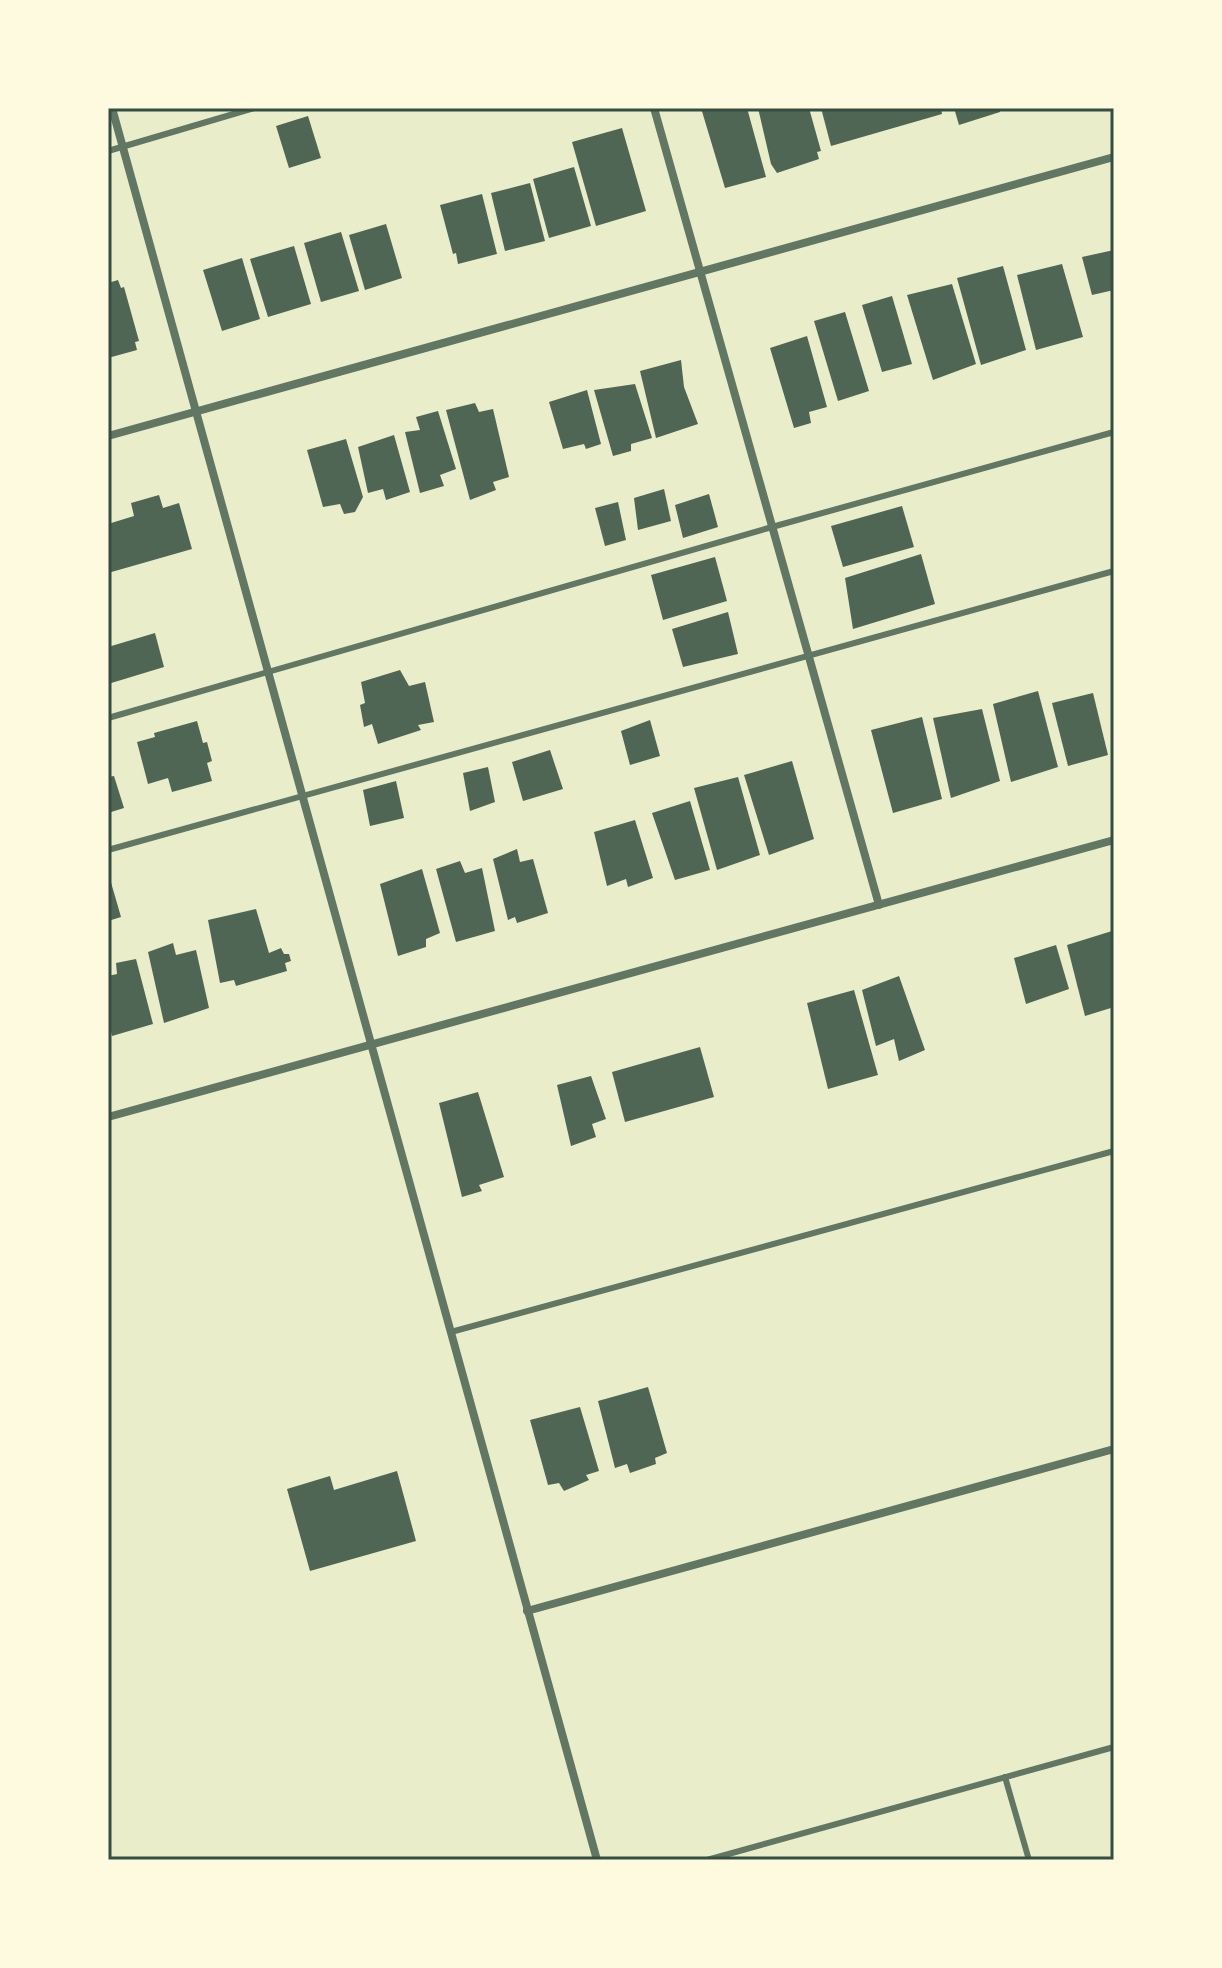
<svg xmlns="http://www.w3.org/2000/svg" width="1222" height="1968" viewBox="0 0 1222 1968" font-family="'IBM Plex Sans',sans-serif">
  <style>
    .building { fill: #4f6655 }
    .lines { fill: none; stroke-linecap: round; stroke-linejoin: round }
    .service { stroke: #617663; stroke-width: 6 }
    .minor { stroke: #617663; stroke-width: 8 }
    .neatline { fill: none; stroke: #344e41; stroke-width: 3 }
  </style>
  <rect width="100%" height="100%" fill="#e9edc9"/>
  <g class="building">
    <polygon points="701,108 747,108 766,177 725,188"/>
    <polygon points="758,108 809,108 821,151 817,152 819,159 777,173 771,164"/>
    <polygon points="821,108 941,108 942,114 831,146"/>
    <polygon points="954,108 999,108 1000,112 959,125"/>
    <polygon points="308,116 321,158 289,168 276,126"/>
    <polygon points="622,128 646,211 596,226 572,142"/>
    <polygon points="574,167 591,226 549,238 533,179"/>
    <polygon points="530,183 545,241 505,251 491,193"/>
    <polygon points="482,194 497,254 458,264 456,253 453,254 440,205"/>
    <polygon points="386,224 402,278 365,290 349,235"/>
    <polygon points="341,232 359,291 321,302 304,243"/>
    <polygon points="294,246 311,304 268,317 250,259"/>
    <polygon points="1114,250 1114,290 1092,295 1082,257"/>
    <polygon points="242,258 260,319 222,331 203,270"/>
    <polygon points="1062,264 1083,337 1036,350 1017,275"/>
    <polygon points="1003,266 1026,350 981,365 957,278"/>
    <polygon points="118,280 121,288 124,287 139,341 135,342 137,350 108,358 108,283"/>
    <polygon points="952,284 976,364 933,380 907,295"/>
    <polygon points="892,296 912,364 882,372 862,305"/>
    <polygon points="845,312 869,391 838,401 814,321"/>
    <polygon points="807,336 827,407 809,412 811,423 794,428 770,348"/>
    <polygon points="681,360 684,387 698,424 656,438 640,371"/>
    <polygon points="635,384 652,438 631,444 631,451 613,456 594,390"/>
    <polygon points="587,390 601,444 586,449 584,444 563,449 549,402"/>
    <polygon points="475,403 479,412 493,409 509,477 493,482 496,490 470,500 446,410"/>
    <polygon points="438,411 456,469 440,475 444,486 420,493 405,432 420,430 416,417"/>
    <polygon points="394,435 410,492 386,500 383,489 368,493 358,447"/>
    <polygon points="346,439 363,497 355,512 344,514 340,504 323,507 307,450"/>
    <polygon points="664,489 671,521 638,530 634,498"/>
    <polygon points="709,494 718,527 683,538 675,505"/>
    <polygon points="159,495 163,508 179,503 192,549 108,573 108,524 134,516 131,503"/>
    <polygon points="618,502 626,540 605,546 595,508"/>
    <polygon points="902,506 914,547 843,567 831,526"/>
    <polygon points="921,554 935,604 853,629 845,578"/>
    <polygon points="715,557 727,601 663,620 651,575"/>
    <polygon points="728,612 738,654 683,667 672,629"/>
    <polygon points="155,633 164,667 108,684 108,647"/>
    <polygon points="400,670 409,686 425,682 434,722 418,725 421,730 378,744 372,724 364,727 360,705 365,703 361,682"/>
    <polygon points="1038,691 1058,767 1011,782 993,704"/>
    <polygon points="1093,693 1108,755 1068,766 1052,703"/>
    <polygon points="982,709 1000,781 951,798 933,718"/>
    <polygon points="922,717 942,799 893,813 871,730"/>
    <polygon points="650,720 660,756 630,765 621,731"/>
    <polygon points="197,721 203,743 207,742 212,761 207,763 212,781 172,792 168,778 148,784 137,742 155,737 154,733"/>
    <polygon points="550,750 563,789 523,801 512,762"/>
    <polygon points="792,761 814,839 769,855 744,775"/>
    <polygon points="488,767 495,802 470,811 463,773"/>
    <polygon points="114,776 124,808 108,813 108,777"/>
    <polygon points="738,777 760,855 717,870 694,788"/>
    <polygon points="396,781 404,818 370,826 363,790"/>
    <polygon points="690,801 710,870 675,880 652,813"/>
    <polygon points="635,820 653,878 628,887 626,879 607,886 594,832"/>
    <polygon points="517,849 520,862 533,859 548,913 517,923 515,917 508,920 493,859"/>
    <polygon points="460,861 465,873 482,868 495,931 456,942 436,869"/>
    <polygon points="422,869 440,933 426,939 426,947 398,956 380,884"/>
    <polygon points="108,872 121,917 108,921"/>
    <polygon points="256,909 269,953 281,948 284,954 289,954 291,961 285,963 287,971 236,986 234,980 220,983 208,920"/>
    <polygon points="1112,931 1114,1007 1085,1016 1067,945"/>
    <polygon points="173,943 176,955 196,950 209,1008 164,1023 148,952"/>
    <polygon points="1056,945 1069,989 1026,1004 1014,958"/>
    <polygon points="136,959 153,1024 112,1036 108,1019 108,976 117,974 116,963"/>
    <polygon points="899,976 925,1050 899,1061 894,1039 876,1046 862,990"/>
    <polygon points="854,990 878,1075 828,1089 807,1003"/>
    <polygon points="700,1047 714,1097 625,1122 612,1072"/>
    <polygon points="591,1076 606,1119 592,1124 596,1137 571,1146 557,1085"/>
    <polygon points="478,1092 504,1177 479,1185 482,1191 462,1197 439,1103"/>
    <polygon points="648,1387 667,1453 655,1458 656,1464 630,1473 627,1464 615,1468 598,1401"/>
    <polygon points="580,1407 599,1471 586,1475 589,1480 564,1491 559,1483 548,1485 530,1420"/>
    <polygon points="397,1471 416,1541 310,1571 287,1489 330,1476 334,1490"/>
  </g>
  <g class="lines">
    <g class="service">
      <polyline points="108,151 254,108"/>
      <polyline points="108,718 772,527 1114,432"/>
      <polyline points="108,850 1114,571"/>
      <polyline points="451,1332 1114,1151"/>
      <polyline points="1005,1777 1029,1860"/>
      <polyline points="707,1860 1114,1747"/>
    </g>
    <g class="minor">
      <polyline points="112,108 597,1860"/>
      <polyline points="654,108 879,905"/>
      <polyline points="108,436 1114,157"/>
      <polyline points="108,1117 1114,840"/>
      <polyline points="527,1611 1114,1449"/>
    </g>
  </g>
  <rect width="1222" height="1968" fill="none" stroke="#fefae0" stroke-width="220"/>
  <rect x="110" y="110" width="1002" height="1748" class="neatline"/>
</svg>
